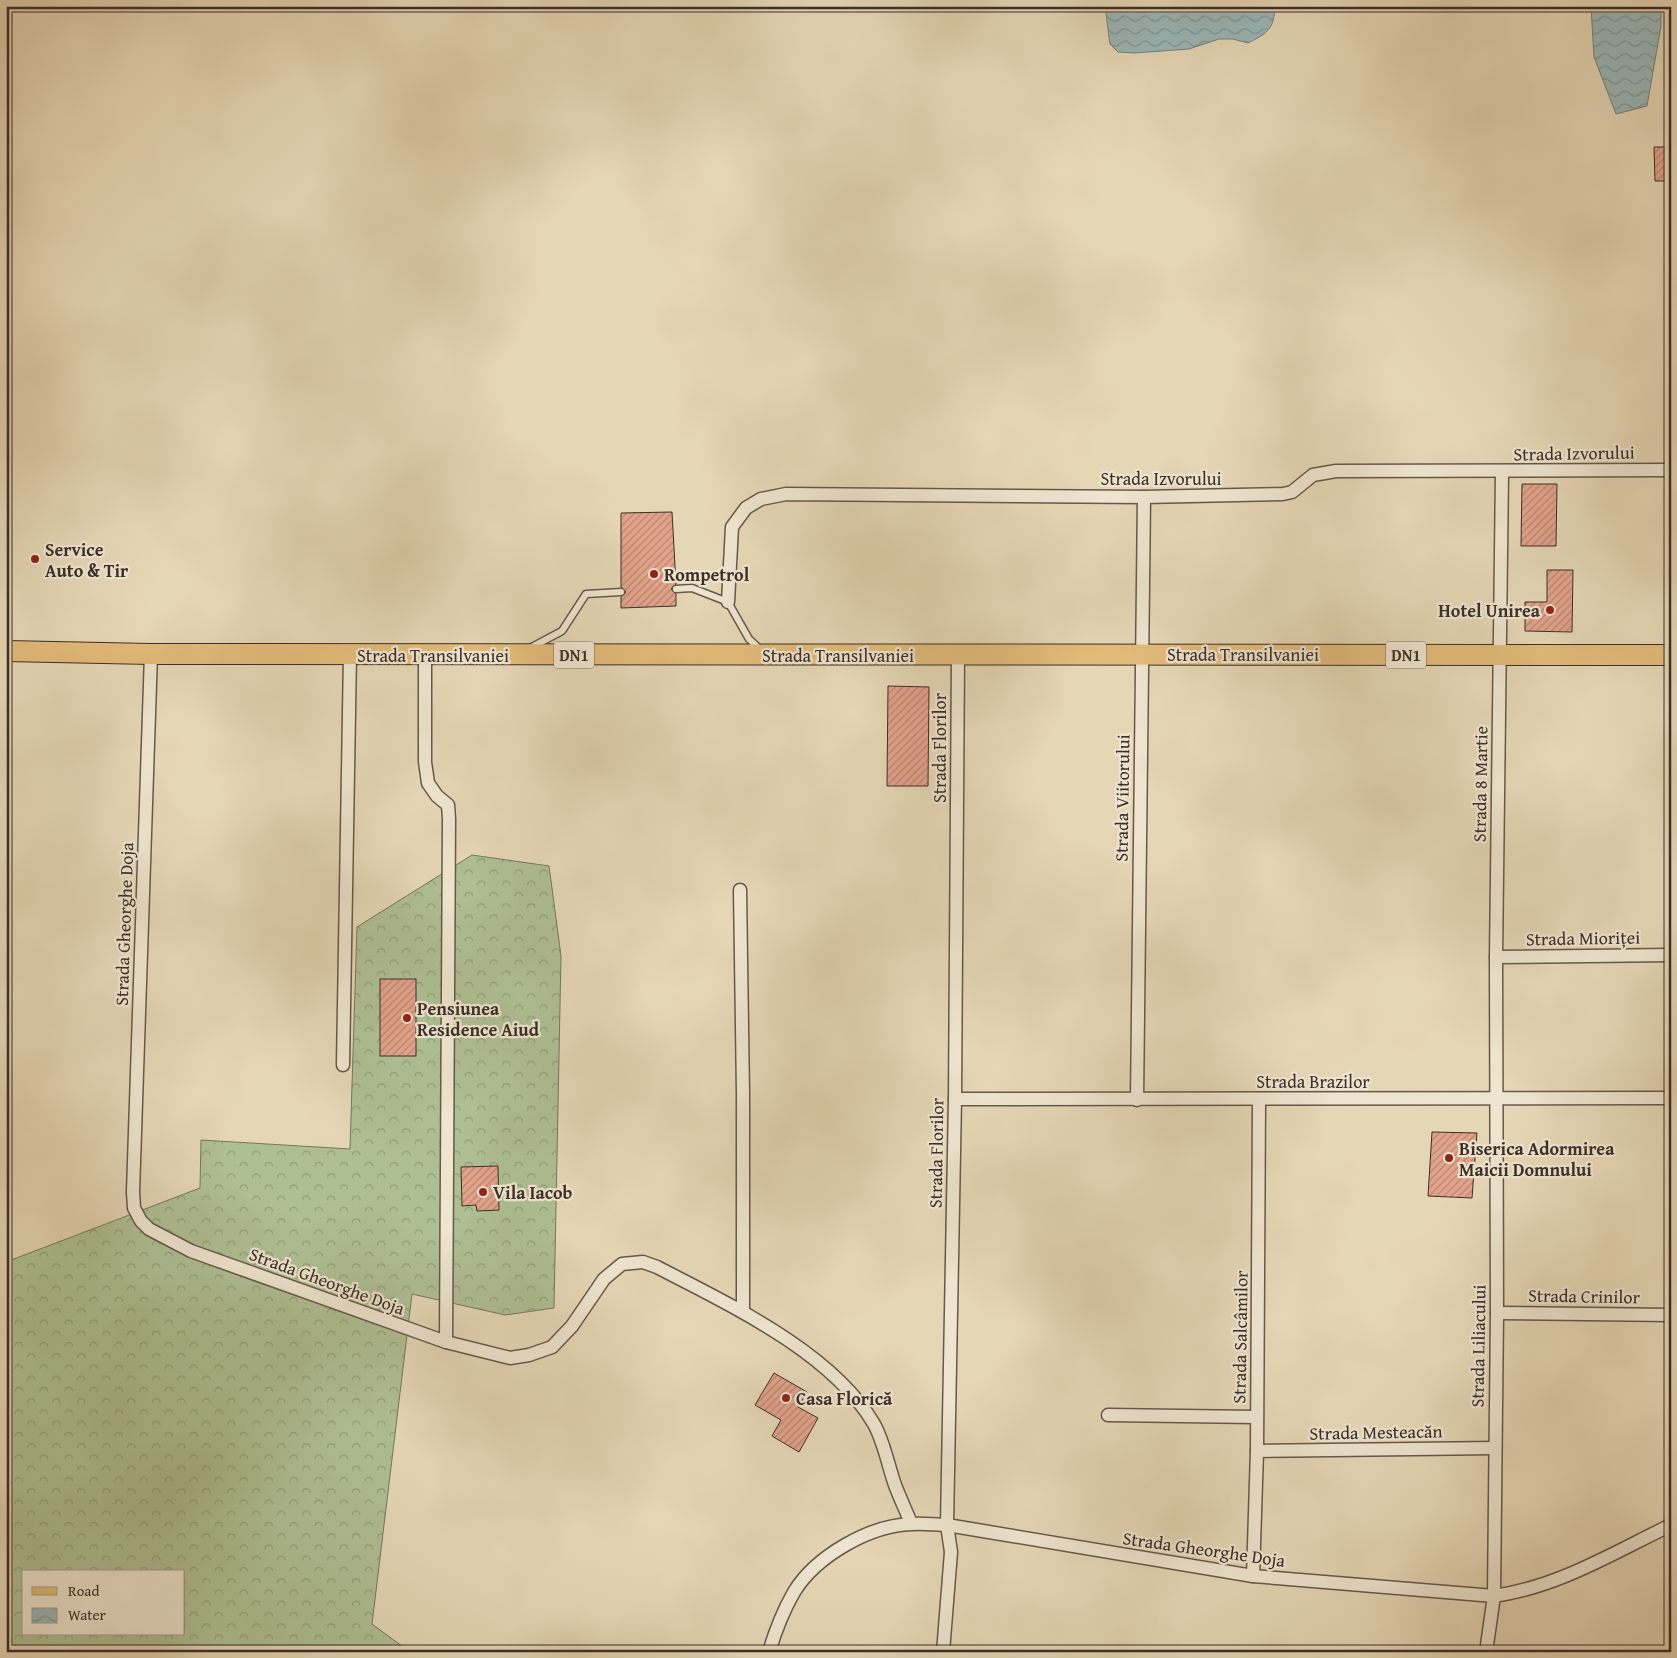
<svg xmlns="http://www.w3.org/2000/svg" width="1677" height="1658" viewBox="0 0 1677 1658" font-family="'Gentium Book Plus',serif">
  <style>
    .forest { fill: url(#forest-crowns); stroke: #75775e; fill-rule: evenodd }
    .water { fill: url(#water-waves); stroke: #74817e }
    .building { fill: url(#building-hatch); stroke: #3c2f28 }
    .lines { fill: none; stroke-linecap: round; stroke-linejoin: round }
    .service-casing { stroke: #66594b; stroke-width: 9 }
    .minor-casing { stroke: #66594b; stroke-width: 15 }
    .primary-casing { stroke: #3c2f28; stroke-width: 22 }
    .service { stroke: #eee4cf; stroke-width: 6 }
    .minor { stroke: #eee4cf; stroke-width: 12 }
    .primary { stroke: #e2bb7a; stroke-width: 20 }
    .poi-dot { fill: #8f2418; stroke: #eee4cf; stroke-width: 2 }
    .labels { text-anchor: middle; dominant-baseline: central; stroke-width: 4.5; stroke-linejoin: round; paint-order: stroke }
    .shield { fill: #eee4cf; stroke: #71655a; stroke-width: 1 }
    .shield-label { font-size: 16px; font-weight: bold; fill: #3c2f28 }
    .street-label { font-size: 18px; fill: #3c2f28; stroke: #eee4cf }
    .poi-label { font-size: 18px; font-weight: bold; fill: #3c2f28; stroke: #eee4cf; text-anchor: start }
  </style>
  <defs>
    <pattern id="forest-crowns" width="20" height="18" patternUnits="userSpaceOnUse" patternTransform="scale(1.25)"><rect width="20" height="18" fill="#aebf93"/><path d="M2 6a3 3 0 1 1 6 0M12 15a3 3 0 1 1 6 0" fill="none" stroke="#8f9c78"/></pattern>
    <pattern id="water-waves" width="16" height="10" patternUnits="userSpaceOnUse" patternTransform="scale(1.25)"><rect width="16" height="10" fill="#9ab7b8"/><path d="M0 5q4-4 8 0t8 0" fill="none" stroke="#7f9596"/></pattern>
    <pattern id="building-hatch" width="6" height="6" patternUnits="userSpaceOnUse" patternTransform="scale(1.25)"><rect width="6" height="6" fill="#e2a38b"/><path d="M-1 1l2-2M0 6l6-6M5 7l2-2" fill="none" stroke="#b88572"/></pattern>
  </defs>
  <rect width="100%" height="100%" fill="#e5d6b5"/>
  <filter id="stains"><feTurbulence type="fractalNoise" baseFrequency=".004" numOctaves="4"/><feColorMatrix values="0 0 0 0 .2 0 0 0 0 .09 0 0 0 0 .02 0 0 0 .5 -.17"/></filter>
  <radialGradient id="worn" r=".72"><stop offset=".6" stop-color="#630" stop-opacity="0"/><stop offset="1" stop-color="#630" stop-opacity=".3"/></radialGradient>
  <path class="forest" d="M472,855L549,866L561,956L554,1308L505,1315L412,1294L372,1624L410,1652H6V1262L200,1188L201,1140L350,1149L357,927ZM24,1572H184V1634H24Z"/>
  <g class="water">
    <path d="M1105,6H1275C1274,29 1268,33 1248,43L1233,39H1219L1189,49L1134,53L1118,52L1110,44Z"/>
    <polygon points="1591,6 1661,6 1661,26 1647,106 1616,114 1594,57"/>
  </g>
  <g class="building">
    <polygon points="1654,147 1671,147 1671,181 1655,181"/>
    <polygon points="1522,484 1557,484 1556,546 1521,546"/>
    <polygon points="672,512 676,584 671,589 676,594 676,606 621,608 621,597 626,592 621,587 621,513"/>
    <polygon points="1547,570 1573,570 1572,632 1525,631 1525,602 1547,602"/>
    <polygon points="888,686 929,687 928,786 887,786"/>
    <rect x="380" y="979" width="36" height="77"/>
    <polygon points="1432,1132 1477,1133 1472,1198 1428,1196"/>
    <polygon points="498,1166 499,1210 477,1211 476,1205 462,1206 461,1167"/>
    <polygon points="774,1373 807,1392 798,1407 818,1418 799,1452 772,1436 781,1420 755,1405"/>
  </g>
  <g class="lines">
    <defs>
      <g id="service">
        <polyline points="676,589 692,588 728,602 749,639 761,650"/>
        <polyline points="532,647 562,631 586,594 621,592"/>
      </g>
      <g id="minor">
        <polyline points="728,602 732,527 746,508 761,499 786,494 1144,497 1283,494 1292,492 1313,475 1336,471 1671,470"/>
        <path d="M151,654L133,1192L134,1208L141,1221L149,1229L191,1251L446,1342L510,1358L529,1355L552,1347L572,1326L604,1279L622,1264L643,1262L657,1267C728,1304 832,1352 874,1424C884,1442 888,1465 895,1485C900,1498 906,1511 911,1523"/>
        <polyline points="425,655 425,762 428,783 437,796 448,805 449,819 446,1342"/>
        <polyline points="740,890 743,1094 743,1311"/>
        <polyline points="1496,957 1671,955"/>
        <polyline points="343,1065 350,654"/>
        <polyline points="955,1099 1671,1098"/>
        <polyline points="1137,1100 1144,497"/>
        <polyline points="1497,1313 1671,1315"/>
        <polyline points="1108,1415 1256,1417"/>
        <polyline points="1257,1451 1495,1448"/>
        <polyline points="1253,1576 1257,1451 1259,1099"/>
        <path d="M769,1652C775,1632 783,1611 794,1592C816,1556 870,1525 912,1524C924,1523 935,1525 947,1525L1253,1576L1494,1596C1558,1587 1613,1553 1671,1525"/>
        <polyline points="943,1652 951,1552 947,1525 955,1099 958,654"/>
        <polyline points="1486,1652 1494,1596 1497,1313 1496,957 1502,472"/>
      </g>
      <polyline id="primary" points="6,651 151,654 1671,655"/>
    </defs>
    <use href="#service" class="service-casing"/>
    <use href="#minor" class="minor-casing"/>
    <use href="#primary" class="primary-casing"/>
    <use href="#service" class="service"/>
    <use href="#minor" class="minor"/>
    <use href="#primary" class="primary"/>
  </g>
  <g class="poi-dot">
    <circle cx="35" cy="559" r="5"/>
    <circle cx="654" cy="574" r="5"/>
    <circle cx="1550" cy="610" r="5"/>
    <circle cx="407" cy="1018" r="5"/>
    <circle cx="1449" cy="1158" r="5"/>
    <circle cx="483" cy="1192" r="5"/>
    <circle cx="786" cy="1398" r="5"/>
  </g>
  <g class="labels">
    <g class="shield">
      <rect x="554" y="641.5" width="40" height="27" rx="4"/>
      <rect x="1386" y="641.5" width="40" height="27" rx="4"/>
    </g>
    <g class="shield-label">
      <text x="574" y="655">DN1</text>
      <text x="1406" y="655">DN1</text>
    </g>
    <g class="street-label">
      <text transform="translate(1574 453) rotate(-1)">Strada Izvorului</text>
      <text x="1161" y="478">Strada Izvorului</text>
      <text x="1243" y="654">Strada Transilvaniei</text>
      <text x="433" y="655">Strada Transilvaniei</text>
      <text x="838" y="655">Strada Transilvaniei</text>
      <text transform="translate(939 748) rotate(-90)">Strada Florilor</text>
      <text transform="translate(1480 784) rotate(-89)">Strada 8 Martie</text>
      <text transform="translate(1122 798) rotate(-89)">Strada Viitorului</text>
      <text transform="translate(124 924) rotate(-88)">Strada Gheorghe Doja</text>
      <text transform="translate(1583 938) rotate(-1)">Strada Mioriței</text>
      <text x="1313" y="1081">Strada Brazilor</text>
      <text transform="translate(936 1153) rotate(-89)">Strada Florilor</text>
      <text transform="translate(327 1281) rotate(20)">Strada Gheorghe Doja</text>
      <text transform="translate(1584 1296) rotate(1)">Strada Crinilor</text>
      <text transform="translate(1240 1337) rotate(-89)">Strada Salcâmilor</text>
      <text transform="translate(1478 1346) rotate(-89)">Strada Liliacului</text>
      <text transform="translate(1376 1432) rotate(-1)">Strada Mesteacăn</text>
      <text transform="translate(1204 1549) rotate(8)">Strada Gheorghe Doja</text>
    </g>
    <g class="poi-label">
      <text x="45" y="549">Service<tspan x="45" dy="21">Auto &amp; Tir</tspan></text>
      <text x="664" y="574">Rompetrol</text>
      <text x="1540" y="610" text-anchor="end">Hotel Unirea</text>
      <text x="417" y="1008">Pensiunea<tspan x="417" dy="21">Residence Aiud</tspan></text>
      <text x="1459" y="1148">Biserica Adormirea<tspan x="1459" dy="21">Maicii Domnului</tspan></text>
      <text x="493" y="1192">Vila Iacob</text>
      <text x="796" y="1398">Casa Florică</text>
    </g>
  </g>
  <rect width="1677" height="1658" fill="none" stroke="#e5d6b5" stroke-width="25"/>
  <rect x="8" y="8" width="1662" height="1643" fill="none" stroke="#3c2f28" stroke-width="2.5"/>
  <rect x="12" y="12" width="1652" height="1633" fill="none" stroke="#3c2f28"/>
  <rect x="22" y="1570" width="162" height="65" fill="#eee4cf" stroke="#a79c8c"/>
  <rect x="32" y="1587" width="25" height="8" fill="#e2bb7a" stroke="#a79c8c"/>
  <text x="68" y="1596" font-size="15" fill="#3c2f28">Road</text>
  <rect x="32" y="1608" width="25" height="15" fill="url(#water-waves)" stroke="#a79c8c"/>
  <text x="68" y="1620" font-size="15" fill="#3c2f28">Water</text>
  <rect width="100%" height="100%" filter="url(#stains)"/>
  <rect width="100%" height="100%" fill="url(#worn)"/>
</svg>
